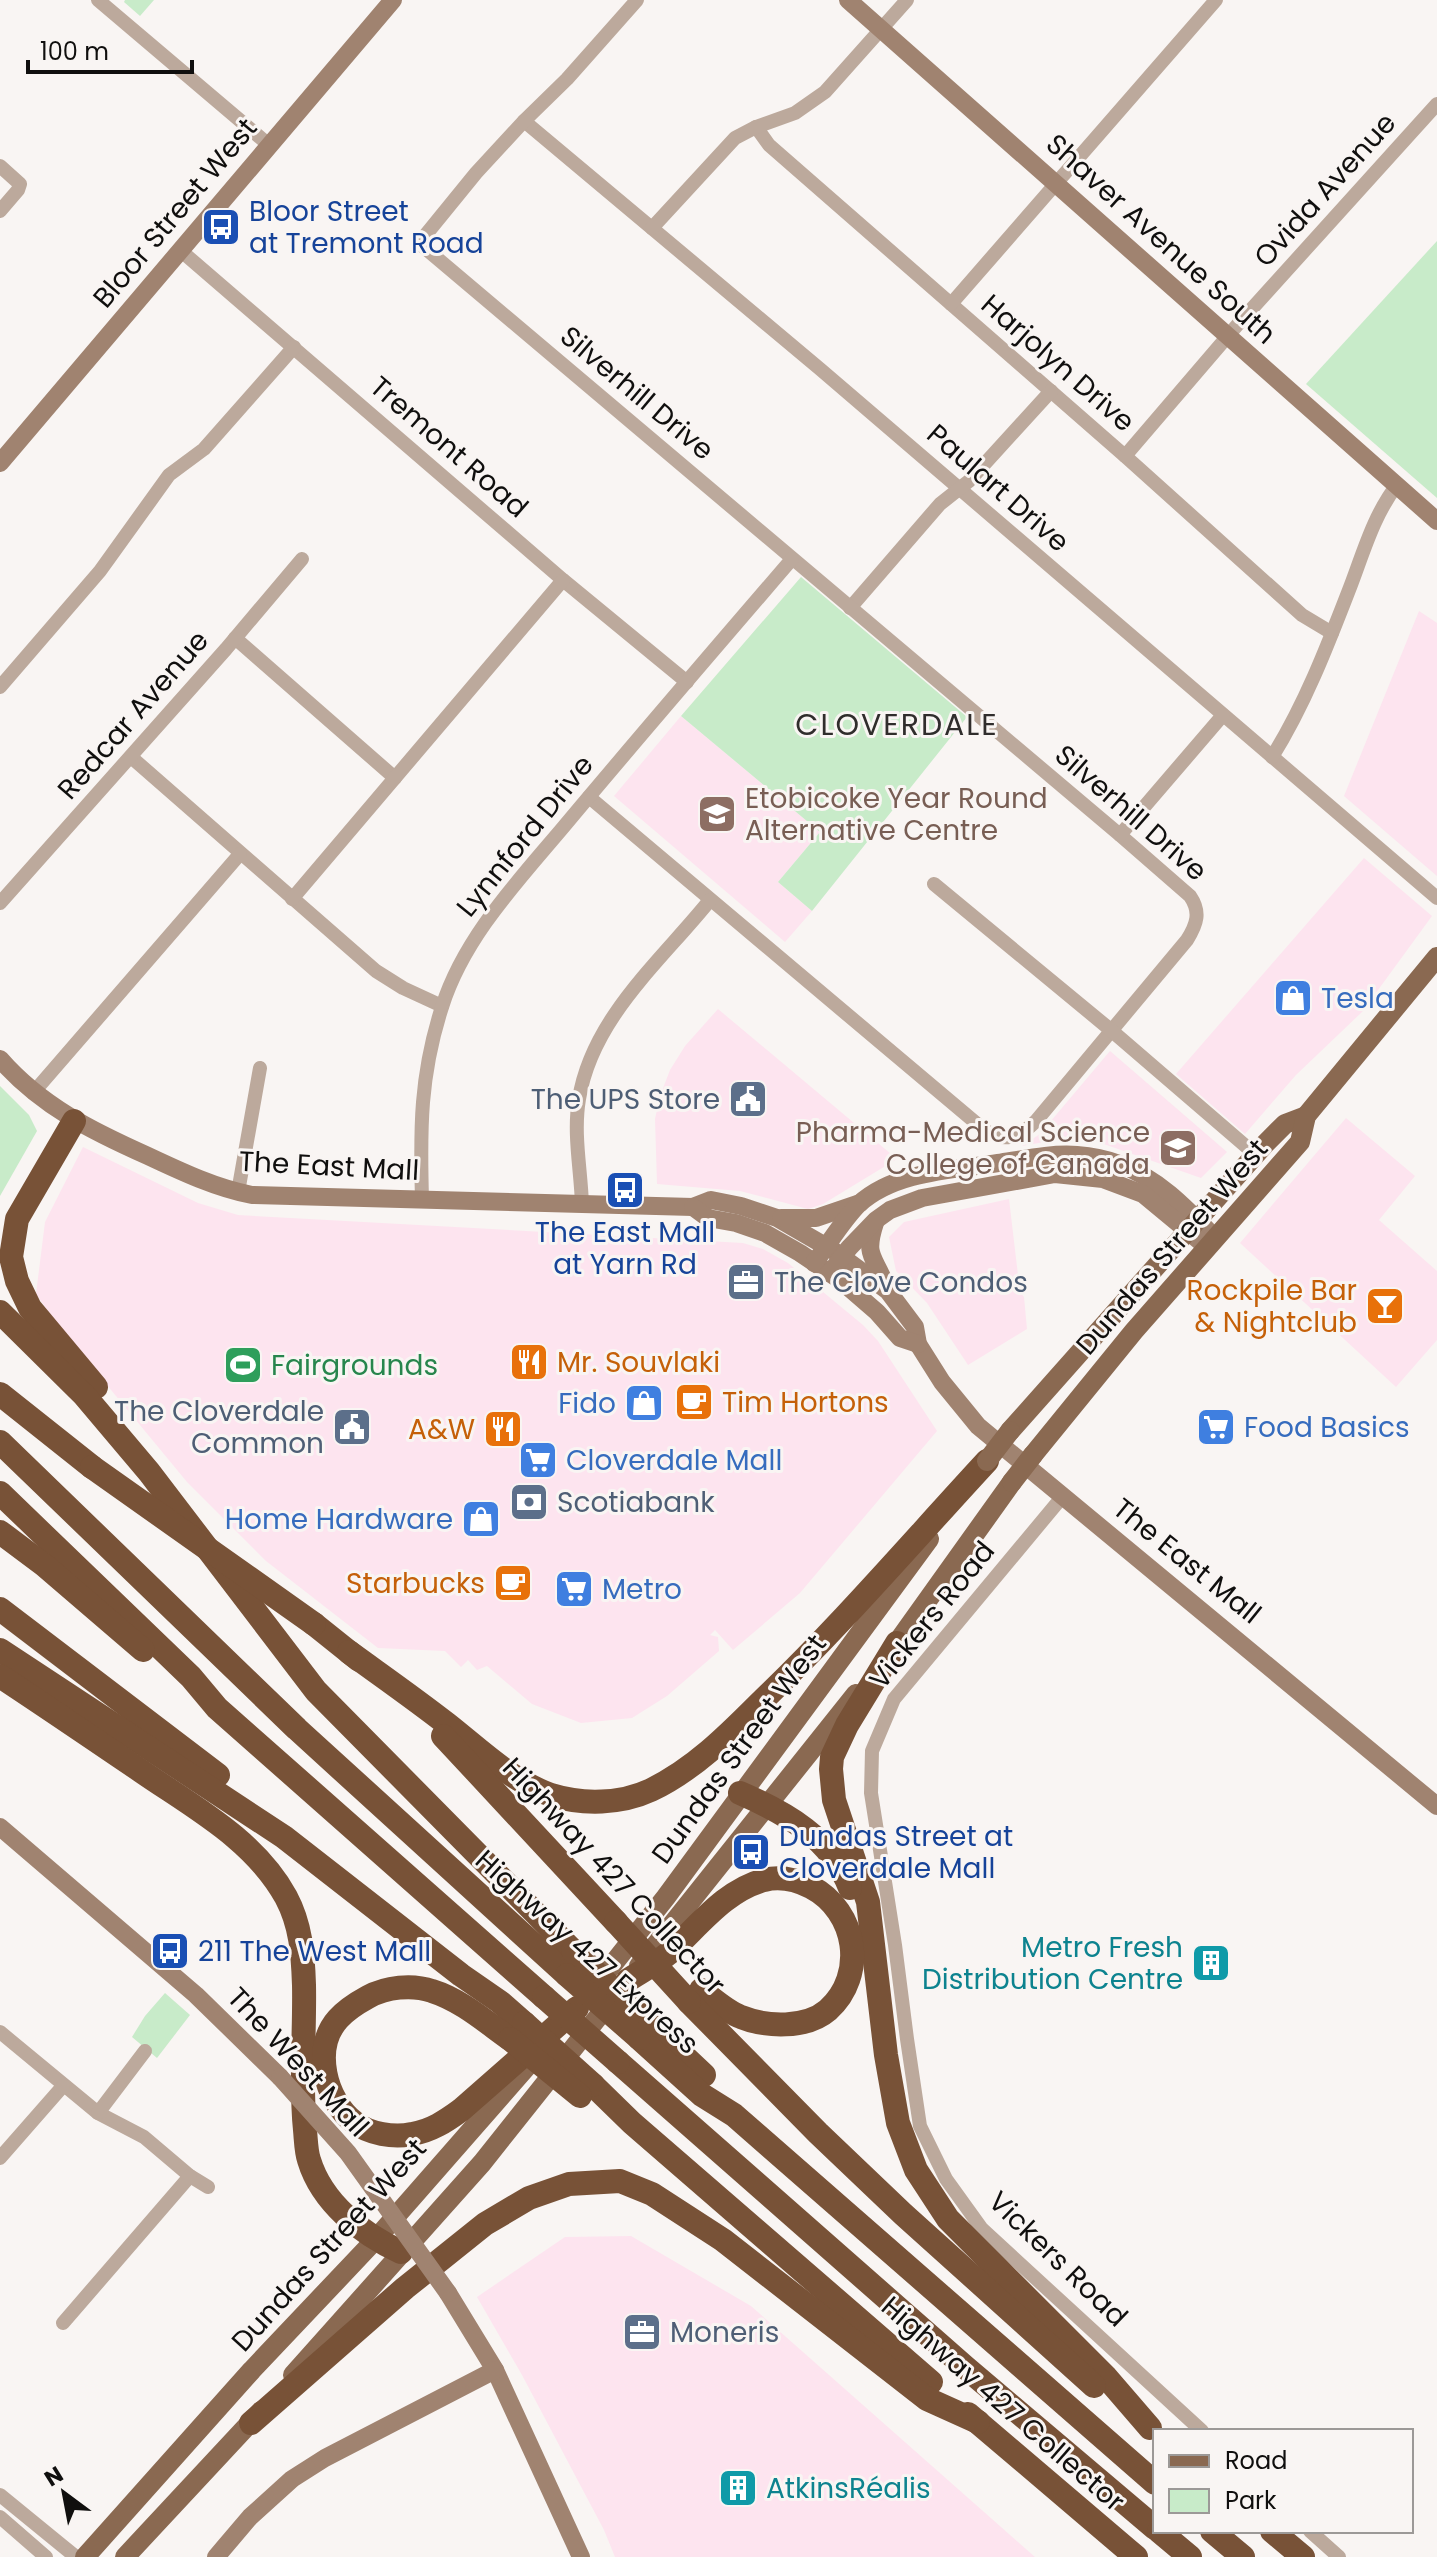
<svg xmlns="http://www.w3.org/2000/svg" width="1437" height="2557" viewBox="0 0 1437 2557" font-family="Poppins,sans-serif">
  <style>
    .commercial { fill: #fde4ef }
    .green { fill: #c8ebc9 }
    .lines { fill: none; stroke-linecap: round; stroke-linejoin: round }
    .street { stroke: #bca99c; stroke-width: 14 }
    .secondary { stroke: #a08370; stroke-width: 18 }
    .primary { stroke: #8a6951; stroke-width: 20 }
    .highway { stroke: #785237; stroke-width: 24 }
    .secondary-bridge { stroke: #a08370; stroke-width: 18 }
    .primary-bridge { stroke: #8a6951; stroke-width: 20 }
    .highway-bridge { stroke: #785237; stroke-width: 24 }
    .labels { text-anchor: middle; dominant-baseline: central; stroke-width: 6; stroke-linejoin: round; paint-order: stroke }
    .street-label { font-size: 28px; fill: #100f0e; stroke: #f9f5f3 }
    .transit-label { font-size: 28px; fill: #164399; stroke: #f9f5f3; text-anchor: start }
    .education-label { font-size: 28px; fill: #785e54; stroke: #f9f5f3; text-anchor: start }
    .shop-label { font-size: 28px; fill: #366cbe; stroke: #f9f5f3; text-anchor: start }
    .service-label { font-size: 28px; fill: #4e5e75; stroke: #f9f5f3; text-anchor: start }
    .food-label { font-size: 28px; fill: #c56008; stroke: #f9f5f3; text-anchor: end }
    .leisure-label { font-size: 28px; fill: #27864d; stroke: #f9f5f3; text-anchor: start }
    .culture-label { font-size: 28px; fill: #0d838f; stroke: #f9f5f3; text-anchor: end }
    .neighbourhood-label { font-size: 30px; letter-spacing: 2px; fill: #302d2c; stroke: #f9f5f3 }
  </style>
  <rect width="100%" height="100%" fill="#f9f5f3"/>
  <g class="commercial">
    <polygon points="1419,611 1437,623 1437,876 1344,796"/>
    <polygon points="681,716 820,832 778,882 812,911 785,942 614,796"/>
    <polygon points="1364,858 1432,916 1362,1012 1296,1075 1245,1134 1176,1074"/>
    <polygon points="718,1009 897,1159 823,1204 808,1209 740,1191 657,1184 655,1119 660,1096 670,1070 685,1046"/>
    <polygon points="1110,1051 1227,1152 1201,1178 1098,1142 1061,1139 1022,1146 1040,1134"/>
    <polygon points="1346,1118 1415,1176 1379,1220 1437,1271 1437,1340 1396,1387 1240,1243"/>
    <polygon points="83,1147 198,1203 238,1215 743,1243 763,1249 788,1263 863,1325 878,1341 937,1431 800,1593 733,1650 715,1630 710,1635 718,1637 719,1651 667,1696 632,1718 581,1723 532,1704 487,1666 477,1670 468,1660 461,1667 445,1651 378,1648 266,1561 187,1482 59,1327 36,1294 45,1222"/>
    <polygon points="1009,1199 1020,1292 1024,1297 1027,1329 968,1365 927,1303 896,1271 889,1237 904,1222"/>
    <polygon points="631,2236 751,2306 1035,2557 615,2557 604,2530 522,2375 477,2297 565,2237"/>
  </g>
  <g class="green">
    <polygon points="125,0 154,0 140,16 124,2"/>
    <polygon points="1437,241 1437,498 1306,384"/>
    <polygon points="801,577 967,717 812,911 778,882 820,832 681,716"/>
    <polygon points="0,1086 29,1115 37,1131 0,1196"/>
    <polygon points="165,1993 190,2015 157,2058 132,2037 145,2016"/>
  </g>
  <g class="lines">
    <g class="street">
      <polyline points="98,0 269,145"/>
      <polyline points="524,121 820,369 1437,898"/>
      <polyline points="756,127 769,145 1125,456 1302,615 1332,633"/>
      <polyline points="0,166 20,184 18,190 0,211"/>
      <polyline points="652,228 735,138 756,127 795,113 825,92 907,0"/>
      <polyline points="180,250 563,580 687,682"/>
      <polyline points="951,304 1216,0"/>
      <polyline points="1125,456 1239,323 1437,104"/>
      <polyline points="850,608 940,504 969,481 1051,391"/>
      <polyline points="235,638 395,778"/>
      <polyline points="0,687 100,571 169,475 204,449 294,347"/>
      <polyline points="131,757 376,971 403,988 442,1006"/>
      <path d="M1272,757C1304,706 1327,647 1349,590C1363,554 1373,516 1397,485"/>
      <path d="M589,797L982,1128C1003,1144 1019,1138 1036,1121L1187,940C1197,924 1201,912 1190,896L1120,835L419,243L476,173L524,121L567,79L637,0"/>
      <polyline points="1120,835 1223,715"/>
      <polyline points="934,884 1112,1031 1256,1155"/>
      <polyline points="292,899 563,580"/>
      <polyline points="0,903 226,649 302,559"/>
      <polyline points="33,1093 240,854"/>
      <polyline points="238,1192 260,1068"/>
      <path d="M422,1199C420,1129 420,1075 442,1007C465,934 523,876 571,818C644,731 718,645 792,559"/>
      <path d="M582,1205C581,1170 573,1134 579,1099C592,1018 661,961 710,900"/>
      <polyline points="1063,1496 894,1699 872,1751 871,1793 895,1945 907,2039 920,2126 946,2179 982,2229 1202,2431"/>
      <polyline points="0,2032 98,2113 144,2137 190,2176 208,2187"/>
      <polyline points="98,2113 145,2051"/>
      <polyline points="0,2158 63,2086"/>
      <polyline points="63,2323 190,2176"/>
      <polyline points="0,2495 76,2557"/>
      <polyline points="0,2517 46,2557"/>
      <polyline points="1310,2531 1339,2557"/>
    </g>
    <g class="secondary">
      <polyline points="848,0 1437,521"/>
      <polyline points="0,463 393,0"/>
      <path d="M0,1059C41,1106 92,1131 148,1156C182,1172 216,1188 252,1195L693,1207L711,1200L741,1206L777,1218L834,1251L888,1291L915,1327L918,1344L942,1382L978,1426L1437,1806"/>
      <polyline points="693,1207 708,1218 736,1223 765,1233 800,1253 840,1280 877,1312 900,1338 918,1344"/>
      <polyline points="781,1218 816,1218 860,1203"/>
      <path d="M875,1223C864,1257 874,1255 885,1284"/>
      <path d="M814,1263C829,1244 842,1221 859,1204C895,1171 954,1170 998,1163C1024,1159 1052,1153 1077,1155C1092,1156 1106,1159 1119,1164C1158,1178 1187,1209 1215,1238"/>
      <polyline points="830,1273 849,1248 876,1220 890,1210 922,1198 1055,1174 1103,1179 1143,1194 1207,1247"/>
      <polyline points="0,1827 196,1995 280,2077"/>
      <polyline points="448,2293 495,2370 581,2557"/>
      <polyline points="216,2557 250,2517 292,2479 325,2458 495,2370"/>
    </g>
    <g class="primary">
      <polyline points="1010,1431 1264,1145 1285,1124 1306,1116"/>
      <polyline points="1033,1455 1134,1331 1300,1142 1306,1116 1437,957"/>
      <polyline points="889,1654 1012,1482"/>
      <polyline points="639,1966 856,1694"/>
      <polyline points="594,1988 666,1897 929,1539"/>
      <polyline points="293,2375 482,2163 614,1997"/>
      <polyline points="85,2557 252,2370 375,2240 537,2055"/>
      <polyline points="125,2557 261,2411"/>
    </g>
    <g class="highway">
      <polyline points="74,1121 17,1219 11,1257 17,1281 30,1308 96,1387"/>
      <polyline points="0,1312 84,1395 149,1472 316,1691 573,1951"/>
      <polyline points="0,1394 92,1467"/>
      <polyline points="0,1442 297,1729 567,1975"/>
      <polyline points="0,1493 191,1677 217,1708 544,1997"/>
      <polyline points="0,1532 44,1565 143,1650"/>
      <polyline points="0,1609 218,1775"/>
      <polyline points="314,1624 359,1660"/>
      <polyline points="897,1643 847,1725 832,1757 831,1769 834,1800 868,1902 886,2055 898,2123 916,2170 948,2219 1106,2377 1150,2428"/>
      <polyline points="0,1650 284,1837 461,1975 500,2002 524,2023"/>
      <path d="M349,1652C382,1676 415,1699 447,1724C479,1749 511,1781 551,1795C583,1805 621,1804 651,1790C695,1769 730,1733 764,1699C842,1624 913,1541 987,1461"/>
      <path d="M0,1676C47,1707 94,1739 141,1771C193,1807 254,1839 286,1897C301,1925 303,1954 304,1985C305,2034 300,2082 305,2130C306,2140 306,2151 309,2160C322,2203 362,2234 401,2252"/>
      <polyline points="443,1736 616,1922"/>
      <path d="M740,1793C786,1813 831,1838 850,1888"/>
      <path d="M628,1980C642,1971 657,1963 669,1953C699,1926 724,1891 764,1880C780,1876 797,1880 811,1887C857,1911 867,1975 828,2010C806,2029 766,2027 741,2017C727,2012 713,1999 701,1990"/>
      <polyline points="689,2002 818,2133 903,2214 1094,2386"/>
      <polyline points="651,2025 704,2075"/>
      <polyline points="639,2038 702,2095 734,2115 1155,2483"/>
      <path d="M510,2039C486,2022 461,2000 432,1991C412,1984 386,1987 368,1997C357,2003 346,2010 338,2019C312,2048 325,2100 354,2122C369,2134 394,2138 412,2134C431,2131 446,2121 461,2110L577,2008"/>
      <polyline points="618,2062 965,2367 1155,2528"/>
      <polyline points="593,2085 632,2123 931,2382"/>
      <polyline points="968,2414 1136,2557"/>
      <polyline points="251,2423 405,2288 485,2224 529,2198 569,2184 620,2181 652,2194 723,2240 927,2399 978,2422"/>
      <polyline points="1159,2531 1190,2557"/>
      <polyline points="1212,2531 1243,2557"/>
      <polyline points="1272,2531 1303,2557"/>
    </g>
    <polyline class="secondary-bridge" points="280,2077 348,2153 448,2293"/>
    <g class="primary-bridge">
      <polyline points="987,1461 1010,1431"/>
      <polyline points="1012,1482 1033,1455"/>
    </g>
    <g class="highway-bridge">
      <polyline points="92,1467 314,1624"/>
      <polyline points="616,1922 689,2002"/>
      <polyline points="573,1951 651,2025"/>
      <polyline points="567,1975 639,2038"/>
      <polyline points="544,1997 618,2062"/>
      <polyline points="524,2023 593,2085"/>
      <polyline points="510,2039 580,2096"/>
    </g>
  </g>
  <defs>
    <symbol id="bus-square" viewBox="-11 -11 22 22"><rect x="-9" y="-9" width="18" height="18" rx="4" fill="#1a4fb4" stroke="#f9f5f3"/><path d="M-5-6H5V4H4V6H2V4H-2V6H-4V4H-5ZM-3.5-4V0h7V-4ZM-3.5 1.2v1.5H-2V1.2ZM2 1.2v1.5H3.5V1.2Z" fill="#fff"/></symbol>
    <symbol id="school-square" viewBox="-11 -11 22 22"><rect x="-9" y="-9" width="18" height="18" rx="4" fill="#8d6e63" stroke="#f9f5f3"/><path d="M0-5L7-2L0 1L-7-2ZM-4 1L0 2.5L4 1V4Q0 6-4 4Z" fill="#fff"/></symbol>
    <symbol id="shop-square" viewBox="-11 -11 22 22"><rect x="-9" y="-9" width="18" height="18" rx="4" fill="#3f7fe0" stroke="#f9f5f3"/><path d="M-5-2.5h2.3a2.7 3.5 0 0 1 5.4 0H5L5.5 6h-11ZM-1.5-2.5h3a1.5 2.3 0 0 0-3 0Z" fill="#fff"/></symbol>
    <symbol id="civic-square" viewBox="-11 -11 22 22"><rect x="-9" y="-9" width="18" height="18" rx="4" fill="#5c6f8a" stroke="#f9f5f3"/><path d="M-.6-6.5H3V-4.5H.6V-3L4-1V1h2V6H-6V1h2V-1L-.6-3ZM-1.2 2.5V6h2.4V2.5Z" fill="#fff"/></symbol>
    <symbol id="university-square" viewBox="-11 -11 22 22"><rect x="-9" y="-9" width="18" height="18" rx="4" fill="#8d6e63" stroke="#f9f5f3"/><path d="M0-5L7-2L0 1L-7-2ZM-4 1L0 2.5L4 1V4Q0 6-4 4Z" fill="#fff"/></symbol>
    <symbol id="office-square" viewBox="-11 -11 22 22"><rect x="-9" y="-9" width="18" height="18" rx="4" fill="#5c6f8a" stroke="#f9f5f3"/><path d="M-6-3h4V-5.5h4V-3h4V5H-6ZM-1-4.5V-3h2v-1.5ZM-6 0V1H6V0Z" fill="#fff"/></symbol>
    <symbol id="bar-square" viewBox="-11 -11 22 22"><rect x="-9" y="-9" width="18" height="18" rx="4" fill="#e8710a" stroke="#f9f5f3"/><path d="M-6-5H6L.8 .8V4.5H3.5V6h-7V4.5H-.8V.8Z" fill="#fff"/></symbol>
    <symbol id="restaurant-square" viewBox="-11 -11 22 22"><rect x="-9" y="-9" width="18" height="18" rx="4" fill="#e8710a" stroke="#f9f5f3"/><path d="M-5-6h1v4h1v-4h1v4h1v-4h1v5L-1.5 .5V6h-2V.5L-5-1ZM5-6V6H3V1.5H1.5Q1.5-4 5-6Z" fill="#fff"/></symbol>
    <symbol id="stadium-square" viewBox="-11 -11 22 22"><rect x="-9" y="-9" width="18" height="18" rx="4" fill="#2e9e5b" stroke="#f9f5f3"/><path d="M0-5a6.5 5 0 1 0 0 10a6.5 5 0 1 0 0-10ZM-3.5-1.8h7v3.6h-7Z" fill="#fff"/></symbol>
    <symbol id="cafe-square" viewBox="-11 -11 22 22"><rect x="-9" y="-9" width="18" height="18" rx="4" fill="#e8710a" stroke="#f9f5f3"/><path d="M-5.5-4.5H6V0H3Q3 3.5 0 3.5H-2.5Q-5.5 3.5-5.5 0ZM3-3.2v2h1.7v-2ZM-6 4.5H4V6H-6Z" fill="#fff"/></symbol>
    <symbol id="supermarket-square" viewBox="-11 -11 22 22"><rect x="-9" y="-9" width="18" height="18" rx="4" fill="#3f7fe0" stroke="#f9f5f3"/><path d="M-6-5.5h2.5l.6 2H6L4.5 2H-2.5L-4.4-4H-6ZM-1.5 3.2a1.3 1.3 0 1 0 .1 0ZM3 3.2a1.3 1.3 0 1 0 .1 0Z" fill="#fff"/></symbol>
    <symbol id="bank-square" viewBox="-11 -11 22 22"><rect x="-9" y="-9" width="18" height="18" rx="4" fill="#5c6f8a" stroke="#f9f5f3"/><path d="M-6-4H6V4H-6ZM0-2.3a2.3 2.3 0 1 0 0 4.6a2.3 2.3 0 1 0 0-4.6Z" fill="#fff"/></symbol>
    <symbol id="building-square" viewBox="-11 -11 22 22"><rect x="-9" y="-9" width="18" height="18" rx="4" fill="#0f9aa8" stroke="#f9f5f3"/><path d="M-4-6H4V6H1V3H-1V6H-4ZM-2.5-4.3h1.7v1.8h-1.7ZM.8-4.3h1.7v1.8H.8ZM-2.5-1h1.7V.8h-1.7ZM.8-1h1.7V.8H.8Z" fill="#fff"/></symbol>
  </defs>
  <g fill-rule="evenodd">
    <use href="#bus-square" x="199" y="205" width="44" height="44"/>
    <use href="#school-square" x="695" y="792" width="44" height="44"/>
    <use href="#shop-square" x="1271" y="976" width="44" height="44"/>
    <use href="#civic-square" x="726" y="1077" width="44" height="44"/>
    <use href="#university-square" x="1156" y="1126" width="44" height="44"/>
    <use href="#bus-square" x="603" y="1168" width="44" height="44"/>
    <use href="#office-square" x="724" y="1260" width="44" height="44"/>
    <use href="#bar-square" x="1363" y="1284" width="44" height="44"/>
    <use href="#restaurant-square" x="507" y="1340" width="44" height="44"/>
    <use href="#stadium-square" x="221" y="1343" width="44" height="44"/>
    <use href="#cafe-square" x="672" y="1380" width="44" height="44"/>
    <use href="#shop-square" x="622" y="1381" width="44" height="44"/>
    <use href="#civic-square" x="330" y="1405" width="44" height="44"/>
    <use href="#supermarket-square" x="1194" y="1405" width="44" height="44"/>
    <use href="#restaurant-square" x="481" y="1407" width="44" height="44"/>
    <use href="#supermarket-square" x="516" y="1438" width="44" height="44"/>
    <use href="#bank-square" x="507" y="1480" width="44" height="44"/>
    <use href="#shop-square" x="459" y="1497" width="44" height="44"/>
    <use href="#cafe-square" x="491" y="1561" width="44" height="44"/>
    <use href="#supermarket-square" x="552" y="1567" width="44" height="44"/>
    <use href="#bus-square" x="729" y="1830" width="44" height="44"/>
    <use href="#bus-square" x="148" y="1929" width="44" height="44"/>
    <use href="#building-square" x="1189" y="1941" width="44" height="44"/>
    <use href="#office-square" x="620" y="2310" width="44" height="44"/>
    <use href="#building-square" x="716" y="2466" width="44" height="44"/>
  </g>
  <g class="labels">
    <g class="street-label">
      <text transform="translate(1325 190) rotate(-48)">Ovida Avenue</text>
      <text transform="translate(175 213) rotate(-50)">Bloor Street West</text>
      <text transform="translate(1161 239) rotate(42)">Shaver Avenue South</text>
      <text transform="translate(1058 363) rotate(41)">Harjolyn Drive</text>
      <text transform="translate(637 393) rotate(40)">Silverhill Drive</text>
      <text transform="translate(449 447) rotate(41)">Tremont Road</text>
      <text transform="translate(998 488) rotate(41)">Paulart Drive</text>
      <text transform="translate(133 715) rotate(-49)">Redcar Avenue</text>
      <text transform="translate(1131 813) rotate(41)">Silverhill Drive</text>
      <text transform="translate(525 836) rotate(-51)">Lynnford Drive</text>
      <text transform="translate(329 1166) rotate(3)">The East Mall</text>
      <text transform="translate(1172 1247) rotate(-49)">Dundas Street West</text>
      <text transform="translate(1187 1561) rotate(39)">The East Mall</text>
      <text transform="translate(932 1615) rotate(-51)">Vickers Road</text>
      <text transform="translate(739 1749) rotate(-54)">Dundas Street West</text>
      <text transform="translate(614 1876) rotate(47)">Highway 427 Collector</text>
      <text transform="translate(587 1952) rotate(42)">Highway 427 Express</text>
      <text transform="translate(298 2062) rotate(47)">The West Mall</text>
      <text transform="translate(329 2245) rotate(-48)">Dundas Street West</text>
      <text transform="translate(1058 2259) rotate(44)">Vickers Road</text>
      <text transform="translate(1003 2404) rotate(41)">Highway 427 Collector</text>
    </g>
    <g class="transit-label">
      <text x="249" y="211">Bloor Street<tspan x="249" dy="32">at Tremont Road</tspan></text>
      <text x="625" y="1232" text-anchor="middle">The East Mall<tspan x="625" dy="32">at Yarn Rd</tspan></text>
      <text x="779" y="1836">Dundas Street at<tspan x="779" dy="32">Cloverdale Mall</tspan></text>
      <text x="198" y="1951">211 The West Mall</text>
    </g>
    <g class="education-label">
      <text x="745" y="798">Etobicoke Year Round<tspan x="745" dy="32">Alternative Centre</tspan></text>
      <text x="1150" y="1132" text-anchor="end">Pharma-Medical Science<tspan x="1150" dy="32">College of Canada</tspan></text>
    </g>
    <g class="shop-label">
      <text x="1321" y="998">Tesla</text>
      <text x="616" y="1403" text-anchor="end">Fido</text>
      <text x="1244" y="1427">Food Basics</text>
      <text x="566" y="1460">Cloverdale Mall</text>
      <text x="453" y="1519" text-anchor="end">Home Hardware</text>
      <text x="602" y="1589">Metro</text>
    </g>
    <g class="service-label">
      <text x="720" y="1099" text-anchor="end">The UPS Store</text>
      <text x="774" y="1282">The Clove Condos</text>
      <text x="324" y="1411" text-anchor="end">The Cloverdale<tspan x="324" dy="32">Common</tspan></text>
      <text x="557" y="1502">Scotiabank</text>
      <text x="670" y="2332">Moneris</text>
    </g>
    <g class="food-label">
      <text x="1357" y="1290">Rockpile Bar<tspan x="1357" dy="32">&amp; Nightclub</tspan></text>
      <text x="557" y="1362" text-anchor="start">Mr. Souvlaki</text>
      <text x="722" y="1402" text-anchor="start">Tim Hortons</text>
      <text x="475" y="1429">A&amp;W</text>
      <text x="485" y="1583">Starbucks</text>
    </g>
    <g class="leisure-label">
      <text x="271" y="1365">Fairgrounds</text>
    </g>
    <g class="culture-label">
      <text x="1183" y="1947">Metro Fresh<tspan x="1183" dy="32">Distribution Centre</tspan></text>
      <text x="766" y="2488" text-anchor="start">AtkinsRéalis</text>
    </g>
    <g class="neighbourhood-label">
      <text x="897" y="724">CLOVERDALE</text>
    </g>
  </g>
  <rect x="1153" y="2429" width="260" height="104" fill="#f9f5f3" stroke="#9c9997" stroke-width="2"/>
  <rect x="1169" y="2455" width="40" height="12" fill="#8a6951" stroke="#9c9997" stroke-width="2"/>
  <text x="1225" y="2469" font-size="24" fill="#100f0e">Road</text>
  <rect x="1169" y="2489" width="40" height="24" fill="#c8ebc9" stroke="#9c9997" stroke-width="2"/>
  <text x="1225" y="2509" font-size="24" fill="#100f0e">Park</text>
  <g transform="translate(64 2493) rotate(328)" stroke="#f9f5f3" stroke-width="6" paint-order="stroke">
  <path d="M0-6L14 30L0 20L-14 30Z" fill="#100f0e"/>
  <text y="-12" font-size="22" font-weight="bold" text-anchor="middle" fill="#100f0e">N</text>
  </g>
  <path d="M28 60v12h164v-12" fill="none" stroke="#100f0e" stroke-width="4"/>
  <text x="40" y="60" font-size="24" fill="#100f0e" stroke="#f9f5f3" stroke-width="6" paint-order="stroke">100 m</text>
</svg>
